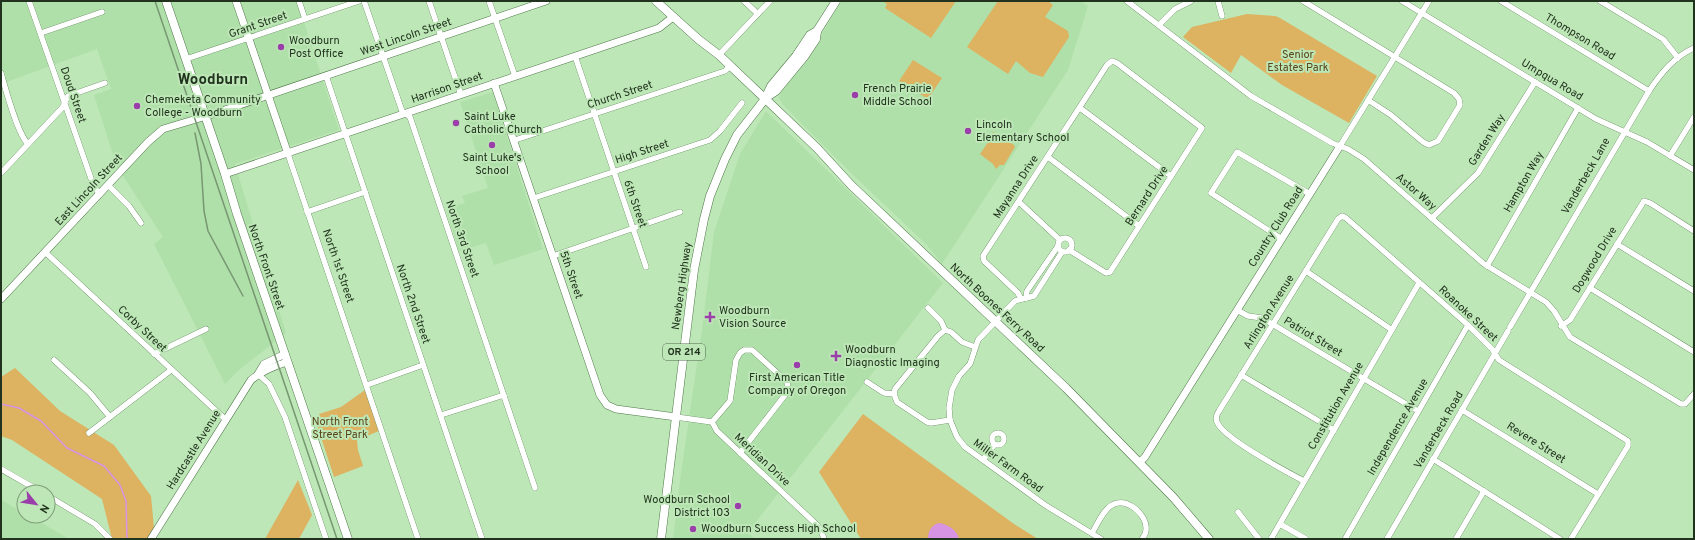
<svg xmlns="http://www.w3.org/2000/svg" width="1695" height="540" viewBox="0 0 1695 540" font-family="Overpass,sans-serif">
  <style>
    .built { fill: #b0e0a9 }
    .green { fill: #ddb261 }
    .water { fill: #d694e2 }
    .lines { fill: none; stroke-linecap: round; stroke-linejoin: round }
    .stream { stroke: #d694e2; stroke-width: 1.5 }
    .minor-casing { stroke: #4f7649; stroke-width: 6 }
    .tertiary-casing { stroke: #4f7649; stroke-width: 8 }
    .secondary-casing { stroke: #4f7649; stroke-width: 9 }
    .primary-casing { stroke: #4f7649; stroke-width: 9 }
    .minor { stroke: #fff; stroke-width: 5.5 }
    .tertiary { stroke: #fff; stroke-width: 7 }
    .secondary { stroke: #fff; stroke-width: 8 }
    .primary { stroke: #fff; stroke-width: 8 }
    .rail { stroke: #779672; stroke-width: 1.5 }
    .poi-dot { fill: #9a3faa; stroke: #bde7b6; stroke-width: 1.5 }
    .labels { text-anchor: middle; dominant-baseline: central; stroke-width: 4; stroke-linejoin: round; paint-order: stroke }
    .shield { fill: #bde7b6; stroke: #50684c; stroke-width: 1 }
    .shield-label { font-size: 10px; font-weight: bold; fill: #21321e }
    .street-label { font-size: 11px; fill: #21321e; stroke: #bde7b6 }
    .poi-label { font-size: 11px; fill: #21321e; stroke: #bde7b6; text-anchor: start }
    .park-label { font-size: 11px; fill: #5a441c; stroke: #bde7b6 }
    .district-label { font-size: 15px; font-weight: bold; fill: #21321e; stroke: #bde7b6 }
  </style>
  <rect width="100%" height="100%" fill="#bde7b6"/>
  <g class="built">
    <polygon points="1,1 297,1 339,130 235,164 286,333 239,370 225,384 154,244 163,237 117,167 94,95 111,89 97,49 1,84"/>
    <polygon points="842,1 1081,1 1088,6 1068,70 942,264 926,244 853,175 784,106 779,98 780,93 807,57"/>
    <polygon points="493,92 543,249 494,265 486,243 459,251 446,209 465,203 462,196 488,188 460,102"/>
    <polygon points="766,111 943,283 748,532 755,539 673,539 681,473 702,330 714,232 740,154"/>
    <polygon points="1,500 24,513 24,516 30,516 69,539 1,539"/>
  </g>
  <g class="green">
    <polygon points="882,1 956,1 931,38 885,8 887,4"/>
    <polygon points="998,1 1048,1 1053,5 1045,17 1068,31 1069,37 1043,77 1030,73 1016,61 1008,74 967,47"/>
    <polygon points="1247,14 1275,16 1280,18 1377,76 1349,123 1282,85 1241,55 1231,73 1183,37 1192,27"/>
    <polygon points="913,60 942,78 928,99 899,81"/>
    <polygon points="993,132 1014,145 1015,147 1004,165 1000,165 996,169 993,164 980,154 989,141 989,139"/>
    <polygon points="15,368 60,411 114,445 151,496 155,539 112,539 102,499 12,440 1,436 1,377"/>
    <polygon points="365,390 379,431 357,440 358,450 363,466 334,477 317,425 321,421 319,414 341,407"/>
    <polygon points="863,414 1014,524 1038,539 861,539 819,472"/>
    <polygon points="298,480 312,515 299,539 265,539"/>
  </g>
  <path class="water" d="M938,523C948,524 957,530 959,539H928C928,531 931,526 938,523Z"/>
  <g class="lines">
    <polyline class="stream" points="1,404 19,408 41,421 67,448 104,466 120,485 126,501 127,539"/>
    <defs>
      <g id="minor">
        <polyline points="29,1 94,187 100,194"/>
        <polyline points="299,1 305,19"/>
        <polyline points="364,1 402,111 410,117 535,488"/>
        <polyline points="429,1 461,95"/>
        <polyline points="489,1 515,76"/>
        <polyline points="744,1 758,14"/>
        <polyline points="1127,1 1251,96 1332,143 1348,149 1364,159 1484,264 1546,302 1554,311 1570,337 1681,404 1685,404 1694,394"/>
        <polyline points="1218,1 1222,16"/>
        <polyline points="1303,1 1454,93 1459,99 1460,105 1438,141 1429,145 1423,142 1391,115 1368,100"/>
        <polyline points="1402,1 1596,119 1647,142 1694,170"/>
        <polyline points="1501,1 1649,91"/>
        <polyline points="1600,1 1663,39 1678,58"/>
        <polyline points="1159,25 1175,9 1191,1"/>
        <polyline points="41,33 102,12"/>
        <polyline points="719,55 770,1"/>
        <polyline points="575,56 646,267"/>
        <polyline points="186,59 359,1"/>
        <path d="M1,73C6,90 17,133 28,144"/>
        <polyline points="326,76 482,539"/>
        <polyline points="1080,108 1171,176"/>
        <polyline points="515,140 725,71 730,66"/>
        <polyline points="1340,146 1429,1"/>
        <polyline points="288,154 418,539"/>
        <polyline points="1670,156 1694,117"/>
        <polyline points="1048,157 1139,226"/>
        <polyline points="1,173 62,108 68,96 105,83"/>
        <polyline points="108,185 129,206 141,223"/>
        <polyline points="534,198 710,140 720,131 742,103"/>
        <polyline points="1019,202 1060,240"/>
        <polyline points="307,212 365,192"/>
        <polyline points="1432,218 1478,173 1535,82"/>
        <circle cx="1065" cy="245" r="7"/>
        <polyline points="1282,239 1211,193 1237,152 1310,194"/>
        <polyline points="1617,244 1694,291"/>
        <polyline points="45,252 226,420"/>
        <polyline points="1062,252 1034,296 1015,301 978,340 970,364 959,376 952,390 949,408 950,420 957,437 965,447 1045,505 1101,539"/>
        <polyline points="553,256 680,212"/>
        <polyline points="1487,266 1578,108"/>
        <polyline points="1306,271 1392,330"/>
        <polyline points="1590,288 1694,352"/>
        <polyline points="1026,298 1027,291 1058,246"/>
        <polyline points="1021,299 1018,293 984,261 983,256 1107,65 1112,61 1117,63 1202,128 1110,272 1106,273 1069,250"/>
        <polyline points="928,308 941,321 945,330"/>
        <polyline points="1237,310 1248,316 1262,318 1418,411"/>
        <polyline points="1561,326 1570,320 1644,201 1650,203 1694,231"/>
        <path d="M1510,327L1649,91C1661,73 1674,57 1694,48"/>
        <polyline points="945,330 951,332 962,342 975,347"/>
        <polyline points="154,354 206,329"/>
        <polyline points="54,360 90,393 110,417"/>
        <polyline points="258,374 269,384 285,417 326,539"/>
        <polyline points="1241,375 1334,430"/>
        <polyline points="867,382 884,393 894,394 897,402 927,422 931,423 950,420"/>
        <polyline points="367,385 423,365"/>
        <polyline points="894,394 895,389 938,336 945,330"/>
        <polyline points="1462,410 1598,494"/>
        <polyline points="441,415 504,395"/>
        <polyline points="676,417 712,422 717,431 817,525 822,533 824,539"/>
        <polyline points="712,422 730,401 736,360 740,353 744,350 752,350 787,382 788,389 785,395 740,453"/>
        <circle cx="998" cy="439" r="6"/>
        <polyline points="89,433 171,370"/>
        <polyline points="1433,459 1560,539"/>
        <polyline points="983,460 994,445"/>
        <polyline points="1,469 41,492"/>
        <path d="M1304,481C1287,472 1223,438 1217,422C1215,418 1217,414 1219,411L1338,219L1342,216L1346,218L1468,325L1492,349L1499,360L1628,441V446L1571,539"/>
        <polyline points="48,496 95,524 110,539"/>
        <polyline points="1238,512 1259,539"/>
        <polyline points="1280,524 1306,539"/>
        <path d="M1092,533C1097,525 1103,510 1112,505C1126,496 1148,515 1146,530C1146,534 1144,536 1142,539"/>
        <polyline points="1271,539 1419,283"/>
        <polyline points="1345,539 1468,325"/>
        <polyline points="1387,539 1508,331"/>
        <polyline points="1456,539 1484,491"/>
      </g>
      <g id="tertiary">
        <polyline points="236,1 288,154"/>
        <polyline points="494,83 600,395 607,405 616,409 676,417"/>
        <polyline points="225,174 659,28 673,17"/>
        <polyline points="1,299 148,142 163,129 213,114 546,1"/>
        <polyline points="258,374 264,364 285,354"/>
        <polyline points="1140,462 1145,457 1340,146"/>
        <path d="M151,539L251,380C262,371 274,366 287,362"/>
      </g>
      <g id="secondary">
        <polyline points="166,1 225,174 237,214 348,539"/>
        <polyline points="656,1 698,39 719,55 817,148 851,185 1066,388 1173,497 1209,539"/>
      </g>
      <g id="primary">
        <polyline points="767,97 776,91 804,57 816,39 817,31 836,1"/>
        <polyline points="661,539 694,270 704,219 710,196 725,159 737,135 765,99 771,86 796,56 810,35 817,31"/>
      </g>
    </defs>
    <use href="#minor" class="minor-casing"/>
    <use href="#tertiary" class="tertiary-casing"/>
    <use href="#secondary" class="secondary-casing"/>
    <use href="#primary" class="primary-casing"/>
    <use href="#minor" class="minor"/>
    <use href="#tertiary" class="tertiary"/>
    <use href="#secondary" class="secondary"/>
    <use href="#primary" class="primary"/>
    <g class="rail">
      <polyline points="155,1 337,539"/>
      <polyline points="195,133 201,164 204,211 208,231 243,296"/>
    </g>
  </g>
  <g class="poi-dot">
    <circle cx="281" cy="47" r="4"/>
    <circle cx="855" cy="95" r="4"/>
    <circle cx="137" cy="106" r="4"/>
    <circle cx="456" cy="123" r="4"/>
    <circle cx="968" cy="131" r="4"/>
    <circle cx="492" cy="145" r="4"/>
    <path d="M708 311h4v4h4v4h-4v4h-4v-4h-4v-4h4z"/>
    <path d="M834 350h4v4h4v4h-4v4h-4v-4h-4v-4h4z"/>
    <circle cx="797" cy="365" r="4"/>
    <circle cx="738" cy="506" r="4"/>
    <circle cx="693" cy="529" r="4"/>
  </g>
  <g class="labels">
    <rect class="shield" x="663" y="344" width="42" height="16" rx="3"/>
    <g class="shield-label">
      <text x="684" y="352">OR 214</text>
    </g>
    <g class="street-label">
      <text transform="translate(258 25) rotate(-19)">Grant Street</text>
      <text transform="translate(406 37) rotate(-19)">West Lincoln Street</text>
      <text transform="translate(1580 37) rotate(31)">Thompson Road</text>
      <text transform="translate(1552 80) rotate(31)">Umpqua Road</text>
      <text transform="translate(447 88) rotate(-19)">Harrison Street</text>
      <text transform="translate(73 95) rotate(71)">Doud Street</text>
      <text transform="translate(620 95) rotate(-18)">Church Street</text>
      <text transform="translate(1487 140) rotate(-58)">Garden Way</text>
      <text transform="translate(642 152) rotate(-18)">High Street</text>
      <text transform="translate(1586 176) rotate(-60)">Vanderbeck Lane</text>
      <text transform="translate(1524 182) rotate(-60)">Hampton Way</text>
      <text transform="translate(1016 187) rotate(-57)">Mayanna Drive</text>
      <text transform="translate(89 190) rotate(-47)">East Lincoln Street</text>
      <text transform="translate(1416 192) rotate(41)">Astor Way</text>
      <text transform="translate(1147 196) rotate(-57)">Bernard Drive</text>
      <text transform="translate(635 204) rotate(71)">6th Street</text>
      <text transform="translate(1276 227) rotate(-58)">Country Club Road</text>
      <text transform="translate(462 239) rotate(71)">North 3rd Street</text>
      <text transform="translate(1595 260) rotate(-59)">Dogwood Drive</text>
      <text transform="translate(338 266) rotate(71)">North 1st Street</text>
      <text transform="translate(266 267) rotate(71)">North Front Street</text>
      <text transform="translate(571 275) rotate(71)">5th Street</text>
      <text transform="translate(682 286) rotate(-82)">Newberg Highway</text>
      <text transform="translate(413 304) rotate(71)">North 2nd Street</text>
      <text transform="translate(997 308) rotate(43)">North Boones Ferry Road</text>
      <text transform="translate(1269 312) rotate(-58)">Arlington Avenue</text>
      <text transform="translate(1468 314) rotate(43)">Roanoke Street</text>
      <text transform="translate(142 329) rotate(43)">Corby Street</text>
      <text transform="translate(1313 337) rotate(31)">Patriot Street</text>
      <text transform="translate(1336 406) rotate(-60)">Constitution Avenue</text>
      <text transform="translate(1398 427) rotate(-60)">Independence Avenue</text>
      <text transform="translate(1439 430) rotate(-60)">Vanderbeck Road</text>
      <text transform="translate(1536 443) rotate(32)">Revere Street</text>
      <text transform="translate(194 450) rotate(-58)">Hardcastle Avenue</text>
      <text transform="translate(762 460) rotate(43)">Meridian Drive</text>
      <text transform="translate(1008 466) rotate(36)">Miller Farm Road</text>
    </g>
    <g class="poi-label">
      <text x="289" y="41">Woodburn<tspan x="289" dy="13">Post Office</tspan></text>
      <text x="863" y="89">French Prairie<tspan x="863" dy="13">Middle School</tspan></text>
      <text x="145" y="100">Chemeketa Community<tspan x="145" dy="13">College - Woodburn</tspan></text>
      <text x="464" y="117">Saint Luke<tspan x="464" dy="13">Catholic Church</tspan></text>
      <text x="976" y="125">Lincoln<tspan x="976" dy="13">Elementary School</tspan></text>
      <text x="492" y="158" text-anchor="middle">Saint Luke's<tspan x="492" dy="13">School</tspan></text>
      <text x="719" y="311">Woodburn<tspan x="719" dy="13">Vision Source</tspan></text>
      <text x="845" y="350">Woodburn<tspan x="845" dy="13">Diagnostic Imaging</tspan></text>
      <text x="797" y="378" text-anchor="middle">First American Title<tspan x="797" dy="13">Company of Oregon</tspan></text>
      <text x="730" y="500" text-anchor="end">Woodburn School<tspan x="730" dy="13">District 103</tspan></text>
      <text x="701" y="529">Woodburn Success High School</text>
    </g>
    <g class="park-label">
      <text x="1298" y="55">Senior<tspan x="1298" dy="13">Estates Park</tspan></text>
      <text x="340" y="422">North Front<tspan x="340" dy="13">Street Park</tspan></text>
    </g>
    <g class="district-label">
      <text x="213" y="80">Woodburn</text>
    </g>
  </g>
  <rect width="1695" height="540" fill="none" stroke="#21321e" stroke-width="4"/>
  <g transform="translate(36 504) rotate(120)"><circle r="19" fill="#bde7b6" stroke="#7f9f79"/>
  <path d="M0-3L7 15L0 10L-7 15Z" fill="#9a3faa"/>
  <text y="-6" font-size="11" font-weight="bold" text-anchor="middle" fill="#21321e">N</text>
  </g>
</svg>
